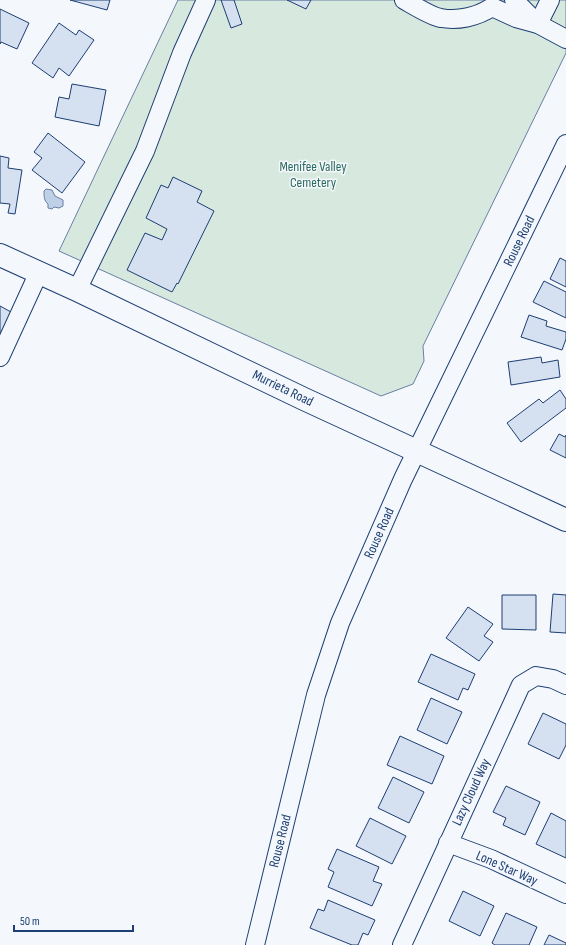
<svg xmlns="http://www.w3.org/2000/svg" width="566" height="945" viewBox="0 0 566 945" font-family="'Sofia Sans Condensed',sans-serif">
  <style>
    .green { fill: #d7e8df; stroke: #687fa3 }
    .water { fill: #bed0e5; stroke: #687fa3 }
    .building { fill: #d5e0f0; stroke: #1d3f73 }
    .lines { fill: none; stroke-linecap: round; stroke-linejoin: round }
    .minor-casing { stroke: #1d3f73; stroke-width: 20 }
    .major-casing { stroke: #1d3f73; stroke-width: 24 }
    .minor { stroke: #f4f7fb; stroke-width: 18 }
    .major { stroke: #f4f7fb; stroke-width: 22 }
    .labels { text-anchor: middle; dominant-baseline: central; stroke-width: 3; stroke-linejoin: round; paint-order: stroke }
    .park-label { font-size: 14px; fill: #2c6c60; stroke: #f4f7fb }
    .street-label { font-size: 14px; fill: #1d3f73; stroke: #f4f7fb }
  </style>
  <rect width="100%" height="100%" fill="#f4f7fb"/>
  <polygon class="green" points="178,0 566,0 566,53 423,346 424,361 413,384 381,396 59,251"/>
  <path class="water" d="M46,189L52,190L55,196L63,200V206L59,208L54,207L52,209L48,208V204C44,201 44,196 44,191Z"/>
  <g class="building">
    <polygon points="70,0 110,0 107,10"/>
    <polygon points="221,0 234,0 242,24 231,28"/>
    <polygon points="287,0 311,0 306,9"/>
    <polygon points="0,9 29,23 17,49 1,42 0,44"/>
    <polygon points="59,23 76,35 79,30 94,40 69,76 59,68 53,78 32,63"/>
    <polygon points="72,84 106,90 99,126 55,117 59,97 69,99"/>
    <polygon points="48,133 85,162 62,193 32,170 42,158 34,152"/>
    <polygon points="0,156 9,158 8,168 22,170 15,214 8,213 10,204 0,203"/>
    <polygon points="173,177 202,191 197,202 214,211 178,284 177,283 172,292 127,270 145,233 162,240 167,229 146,218 161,185 168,188"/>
    <polygon points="560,258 566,261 566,287 550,279"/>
    <polygon points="544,281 566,292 566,318 533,302"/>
    <polygon points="0,306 11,312 0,336"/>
    <polygon points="529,315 547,321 546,326 566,332 566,339 562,350 521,337"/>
    <polygon points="541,357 542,363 558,360 560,377 511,385 508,362"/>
    <polygon points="560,390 566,399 566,408 521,442 507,423 539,399 543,403"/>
    <polygon points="559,434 565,437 566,435 566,458 550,450"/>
    <polygon points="553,594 566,595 566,633 550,632"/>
    <polygon points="502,595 536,595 536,630 502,629"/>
    <polygon points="468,607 493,624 484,636 493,642 479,661 446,638"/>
    <polygon points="431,654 475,674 468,690 463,688 458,700 418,682"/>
    <polygon points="431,698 462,712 447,744 417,730"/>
    <polygon points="543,713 566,724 566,745 559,759 528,744"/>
    <polygon points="400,736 444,756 432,784 387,765"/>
    <polygon points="393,777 424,792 409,823 378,808"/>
    <polygon points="506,786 540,802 525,835 503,825 506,818 493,812"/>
    <polygon points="551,813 566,821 566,858 536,844"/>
    <polygon points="370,818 406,836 392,864 356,846"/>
    <polygon points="337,849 379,867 373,881 382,884 372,906 328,887 334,872 328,869"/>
    <polygon points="463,891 494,906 480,936 449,921"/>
    <polygon points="328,900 375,920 368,935 363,933 358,945 352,945 310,928 318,909 324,911"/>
    <polygon points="506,913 537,927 529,945 495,945 492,943"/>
    <polygon points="549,935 566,943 566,945 544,945"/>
  </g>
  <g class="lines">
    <defs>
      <g id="minor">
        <path d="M404,0C413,5 432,17 441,18C458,21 477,17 492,7L516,18L538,24L566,39"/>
        <polyline points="514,0 536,22"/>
        <polyline points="538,24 550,0"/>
        <polyline points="77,290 145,151 182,53 206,0"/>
        <polyline points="0,357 39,272"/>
        <polyline points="448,843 491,859 566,894"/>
        <polyline points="255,945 316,695 340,623 403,479 566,144"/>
        <polyline points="402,945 521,685 536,676 553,679 566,685"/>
      </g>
      <polyline id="major" points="0,255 77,290 304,399 566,520"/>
    </defs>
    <use href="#minor" class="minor-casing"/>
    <use href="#major" class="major-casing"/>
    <use href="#minor" class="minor"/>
    <use href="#major" class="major"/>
  </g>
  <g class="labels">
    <g class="park-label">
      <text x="313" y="166">Menifee Valley<tspan x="313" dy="16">Cemetery</tspan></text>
    </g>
    <g class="street-label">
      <text transform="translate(519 241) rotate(-64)">Rouse Road</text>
      <text transform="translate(283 388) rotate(26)">Murrieta Road</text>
      <text transform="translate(379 533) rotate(-66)">Rouse Road</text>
      <text transform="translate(471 792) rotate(-65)">Lazy Cloud Way</text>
      <text transform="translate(280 841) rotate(-76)">Rouse Road</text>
      <text transform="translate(507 868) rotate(24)">Lone Star Way</text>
    </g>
  </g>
  <path d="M14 925v6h119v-6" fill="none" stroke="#1d3f73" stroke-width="2"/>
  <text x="20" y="925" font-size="12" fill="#1d3f73" stroke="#f4f7fb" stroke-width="3" paint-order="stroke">50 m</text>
</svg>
